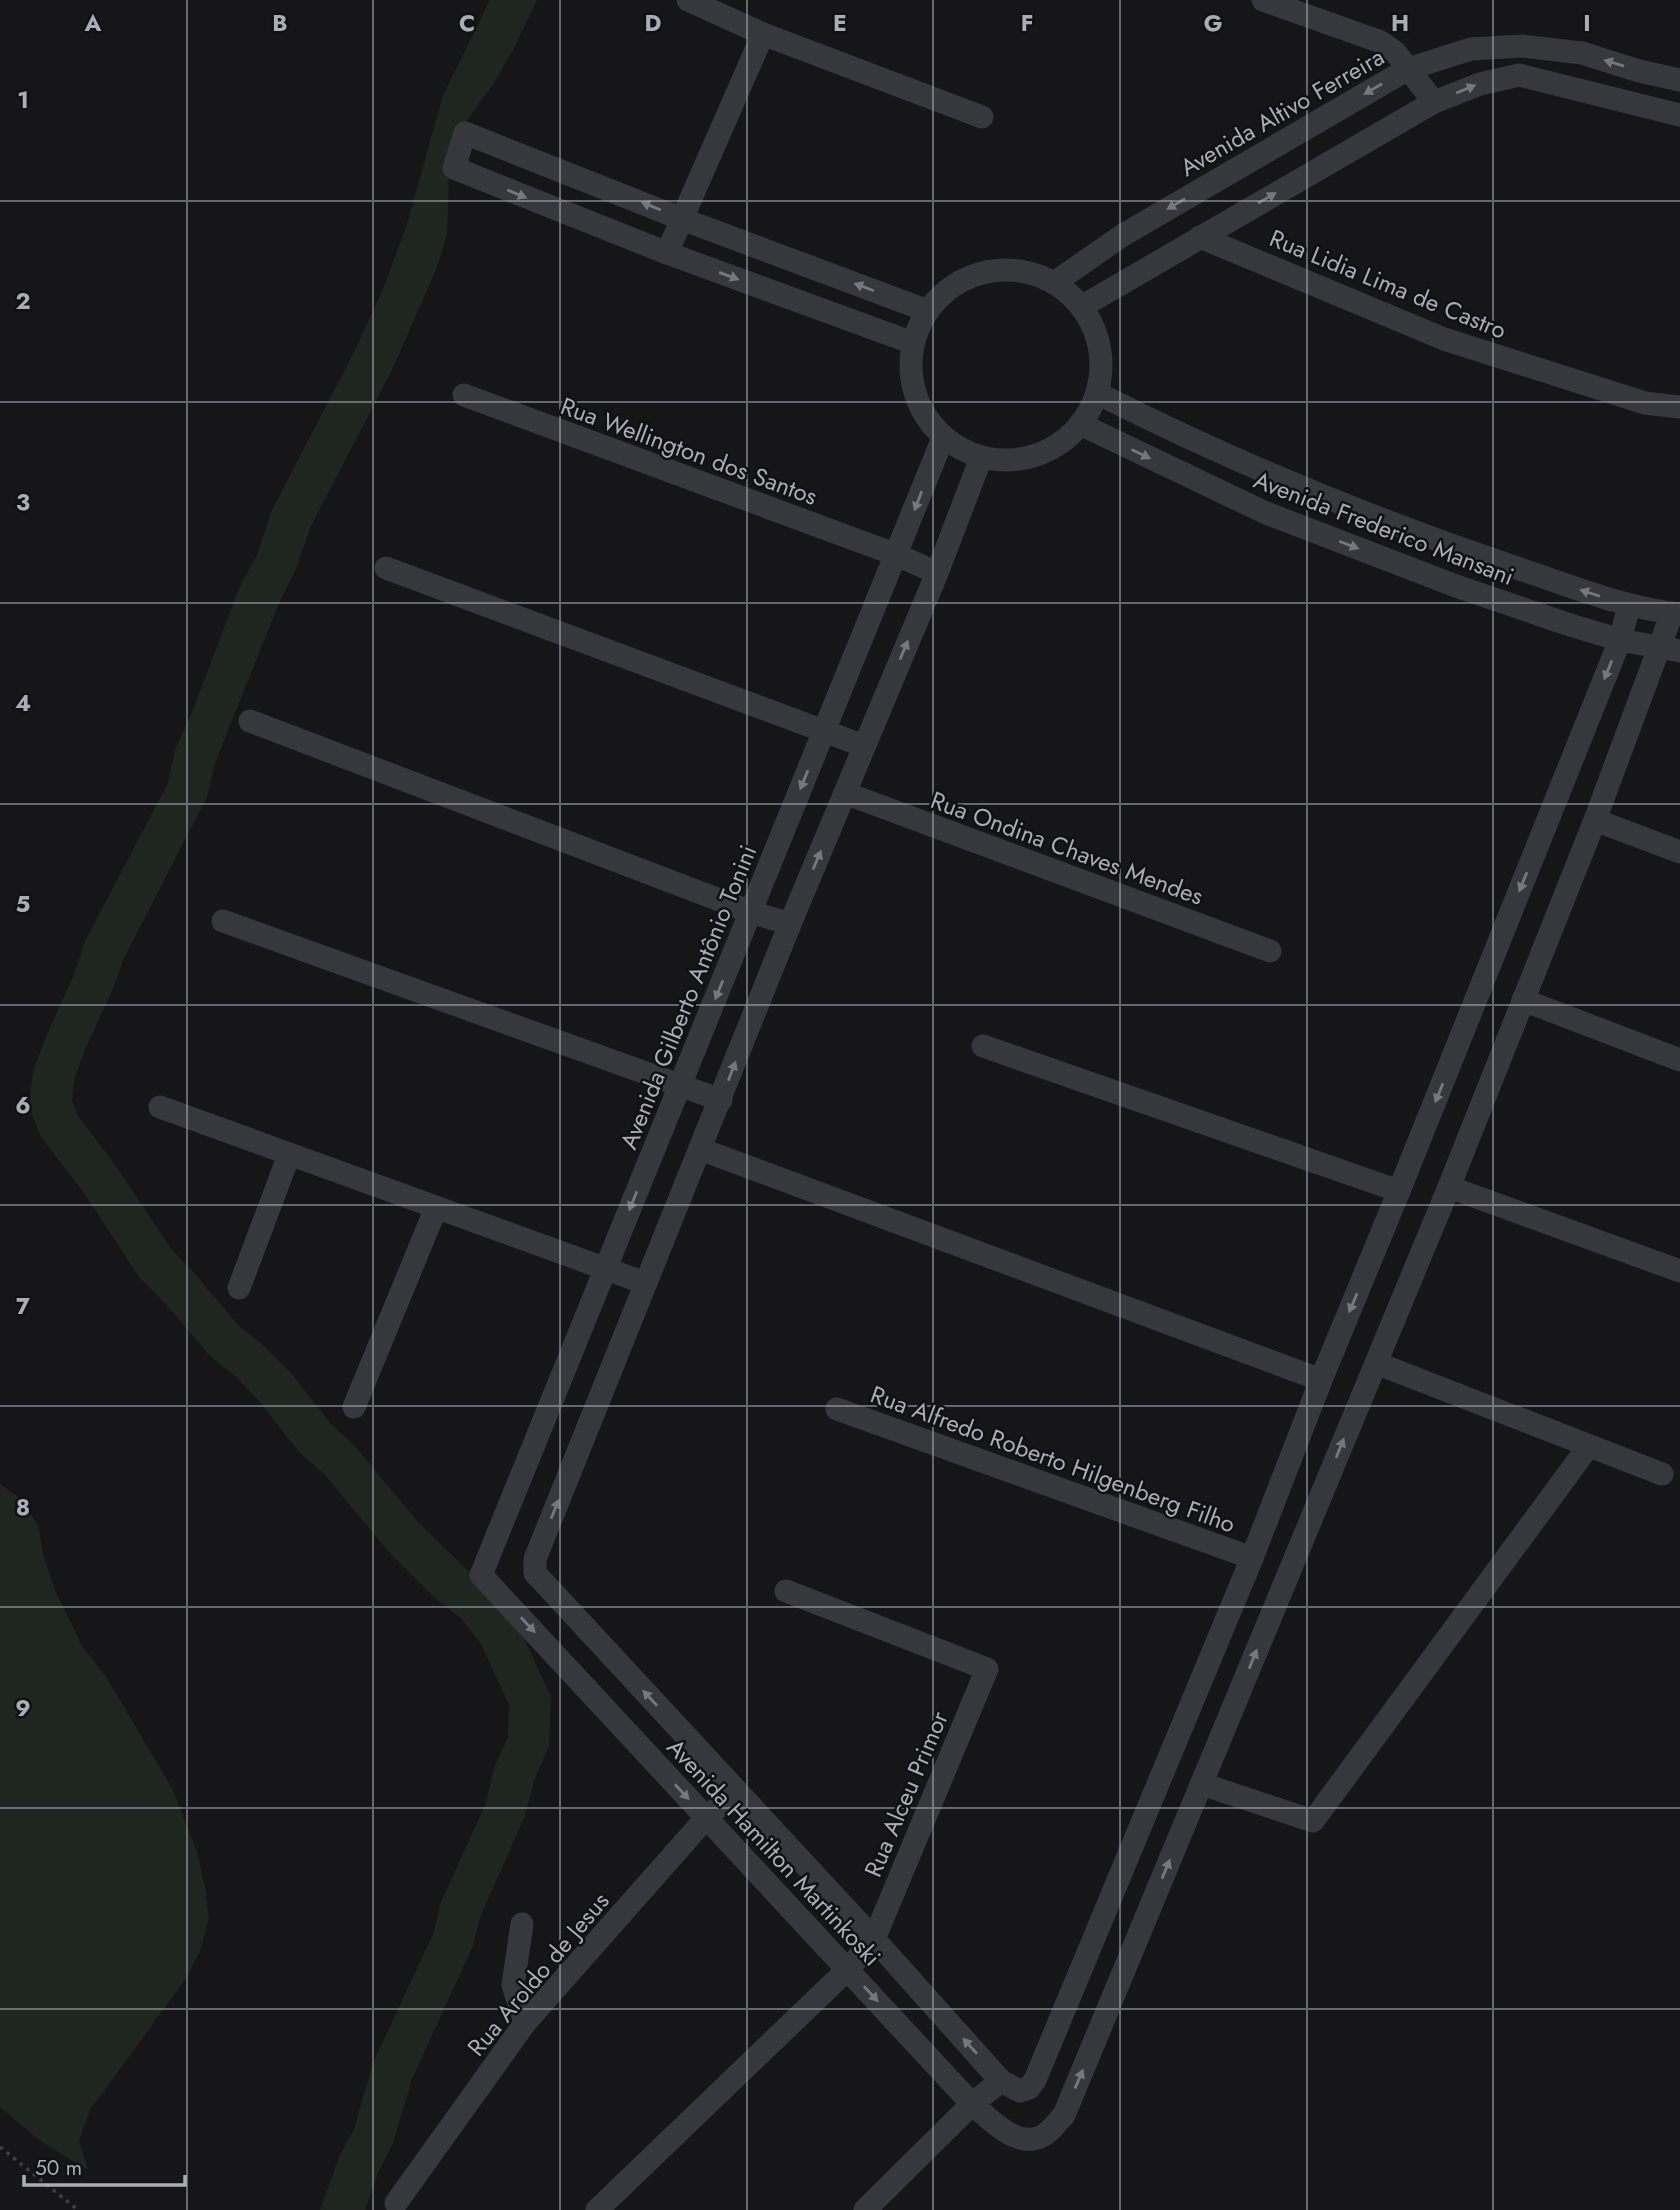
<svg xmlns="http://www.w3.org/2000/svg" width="1680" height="2210" viewBox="0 0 1680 2210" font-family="Jost,sans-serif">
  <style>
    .green { fill: #1e261f }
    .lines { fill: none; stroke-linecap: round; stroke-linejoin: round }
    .path { stroke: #3d3f44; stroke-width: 3.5; stroke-dasharray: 3.5 5; stroke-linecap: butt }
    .minor { stroke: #37383d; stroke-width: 23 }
    .oneway { fill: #757881 }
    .grid { fill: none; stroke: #a8adb8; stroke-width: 2; stroke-opacity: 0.55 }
    .labels { text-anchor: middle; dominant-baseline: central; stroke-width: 5; stroke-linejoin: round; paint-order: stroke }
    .street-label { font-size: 24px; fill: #a8adb8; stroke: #111113 }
    .grid-label { font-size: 23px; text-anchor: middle; font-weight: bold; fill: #a8adb8; stroke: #111113; stroke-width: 5; stroke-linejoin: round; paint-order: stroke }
  </style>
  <rect width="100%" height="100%" fill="#161618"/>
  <g class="green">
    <polygon points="490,0 537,0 513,50 494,83 460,130 449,170 447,236 436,270 392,370 311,526 295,571 279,603 215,763 207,797 124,958 113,989 84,1052 74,1080 72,1101 78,1116 116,1166 172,1250 194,1273 239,1326 265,1347 291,1373 330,1423 354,1445 418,1522 465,1568 491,1589 516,1621 551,1697 549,1746 534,1781 525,1816 481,1915 472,1948 412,2079 393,2143 378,2173 365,2210 320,2210 339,2157 354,2129 373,2063 433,1934 441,1902 486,1803 494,1768 508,1737 509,1705 481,1644 461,1618 436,1599 388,1551 324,1474 299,1452 259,1401 237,1378 210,1356 164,1302 139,1277 82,1190 41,1137 29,1107 33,1071 46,1037 74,974 85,941 168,783 175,750 190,717 240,586 257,555 272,510 354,352 383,289 407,224 443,95"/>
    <polygon points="0,1484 19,1498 38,1525 44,1557 54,1588 83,1648 105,1675 173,1790 197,1852 205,1887 209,1918 200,1951 187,1977 90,2110 79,2141 88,2170 39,2140 0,2107"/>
  </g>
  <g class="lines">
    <polyline class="path" points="0,2147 78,2210"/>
    <g class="minor">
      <polyline points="688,0 763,34 982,117"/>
      <polyline points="1263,0 1381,42 1395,52 1434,102"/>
      <polyline points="1200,237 1444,339 1645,403 1680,407"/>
      <polyline points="667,253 763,34"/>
      <circle cx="1006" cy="365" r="95"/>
      <polyline points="1054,283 1123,235 1408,69 1471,49 1522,46 1582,53 1639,71 1680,80"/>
      <polyline points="1081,307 1434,102 1480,84 1519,75 1680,115"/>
      <polyline points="913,343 667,253 454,168 465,133 682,219 928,311"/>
      <path d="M1097,393C1231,461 1374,520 1517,568C1571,586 1624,608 1680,614"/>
      <polyline points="464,395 897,555 937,573"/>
      <polyline points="1080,424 1266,513 1456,586 1567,624 1620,640 1680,651"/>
      <path d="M943,438L481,1575L972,2104C990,2119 1018,2151 1044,2135C1051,2131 1058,2121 1064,2115L1449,1187L1595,820L1672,613"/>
      <polyline points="981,458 937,573 790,924 535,1559 535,1573 874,1939 1001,2081 1020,2091 1029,2088 1035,2080 1252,1558 1321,1380 1399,1191 1620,640 1629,606"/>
      <polyline points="386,568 864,746"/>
      <polyline points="250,721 751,912 790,924"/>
      <polyline points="845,793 1270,951"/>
      <polyline points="1595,820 1680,852"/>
      <polyline points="223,921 721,1100"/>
      <polyline points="1523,1000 1680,1060"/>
      <polyline points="983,1046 1399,1191"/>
      <polyline points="160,1107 645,1283"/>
      <polyline points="700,1149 1321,1380"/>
      <polyline points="1449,1187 1680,1271"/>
      <polyline points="239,1288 289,1155"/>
      <polyline points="1376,1363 1662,1474"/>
      <polyline points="354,1407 436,1208"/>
      <polyline points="837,1409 1252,1558"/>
      <polyline points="1202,1784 1313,1821 1588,1447"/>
      <polyline points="522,1924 513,1985 525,2023"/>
      <polyline points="396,2203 525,2023 706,1818 736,1791"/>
      <polyline points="597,2210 848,1969 874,1939 987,1669 786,1591"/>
      <polyline points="865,2210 972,2104 1001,2081"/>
    </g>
  </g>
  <defs><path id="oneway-solid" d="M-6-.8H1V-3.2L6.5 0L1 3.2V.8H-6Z" transform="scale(1.75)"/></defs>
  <g class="oneway">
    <use href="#oneway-solid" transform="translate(1614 63) rotate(-163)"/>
    <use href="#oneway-solid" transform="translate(1373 89) rotate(150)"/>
    <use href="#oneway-solid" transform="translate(1466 89) rotate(-22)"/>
    <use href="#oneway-solid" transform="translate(517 194) rotate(22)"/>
    <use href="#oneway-solid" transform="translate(1267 198) rotate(-30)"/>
    <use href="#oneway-solid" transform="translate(1176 204) rotate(150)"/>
    <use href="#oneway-solid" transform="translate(651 206) rotate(-158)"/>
    <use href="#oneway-solid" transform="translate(729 276) rotate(20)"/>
    <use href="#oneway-solid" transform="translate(864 287) rotate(-159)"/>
    <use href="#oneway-solid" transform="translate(1141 454) rotate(26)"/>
    <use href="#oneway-solid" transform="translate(918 501) rotate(111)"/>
    <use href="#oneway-solid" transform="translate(1349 545) rotate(21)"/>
    <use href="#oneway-solid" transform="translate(1590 593) rotate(-162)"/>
    <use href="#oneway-solid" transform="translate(904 650) rotate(-67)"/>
    <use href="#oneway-solid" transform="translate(1608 670) rotate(112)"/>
    <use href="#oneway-solid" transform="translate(804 780) rotate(112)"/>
    <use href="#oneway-solid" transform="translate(817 860) rotate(-67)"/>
    <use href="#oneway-solid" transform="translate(1523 882) rotate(112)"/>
    <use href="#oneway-solid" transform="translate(719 990) rotate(112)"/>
    <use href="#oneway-solid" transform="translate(732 1071) rotate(-69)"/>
    <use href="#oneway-solid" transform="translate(1439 1093) rotate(112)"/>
    <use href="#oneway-solid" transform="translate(633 1201) rotate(112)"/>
    <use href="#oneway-solid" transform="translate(1353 1303) rotate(113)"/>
    <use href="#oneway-solid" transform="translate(1340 1448) rotate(-68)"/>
    <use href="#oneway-solid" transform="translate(555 1509) rotate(-68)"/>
    <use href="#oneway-solid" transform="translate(528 1625) rotate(47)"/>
    <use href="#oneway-solid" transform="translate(1253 1659) rotate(-68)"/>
    <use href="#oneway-solid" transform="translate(650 1698) rotate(-133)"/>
    <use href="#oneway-solid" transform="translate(682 1792) rotate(47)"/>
    <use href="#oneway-solid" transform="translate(1166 1869) rotate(-67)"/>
    <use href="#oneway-solid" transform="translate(871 1994) rotate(47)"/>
    <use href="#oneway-solid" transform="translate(970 2046) rotate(-132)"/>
    <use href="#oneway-solid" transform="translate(1079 2079) rotate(-67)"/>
  </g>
  <path class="grid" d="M187,0V2210M373,0V2210M560,0V2210M747,0V2210M933,0V2210M1120,0V2210M1307,0V2210M1493,0V2210M0,201H1680M0,402H1680M0,603H1680M0,804H1680M0,1005H1680M0,1205H1680M0,1406H1680M0,1607H1680M0,1808H1680M0,2009H1680"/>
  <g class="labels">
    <g class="street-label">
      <text transform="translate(1282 112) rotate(-30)">Avenida Altivo Ferreira</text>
      <text transform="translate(1388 284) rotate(22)">Rua Lidia Lima de Castro</text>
      <text transform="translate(689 451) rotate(20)">Rua Wellington dos Santos</text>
      <text transform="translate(1384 528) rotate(21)">Avenida Frederico Mansani</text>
      <text transform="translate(1067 848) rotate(20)">Rua Ondina Chaves Mendes</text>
      <text transform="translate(688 997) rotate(-68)">Avenida Gilberto Antônio Tonini</text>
      <text transform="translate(1053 1459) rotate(20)">Rua Alfredo Roberto Hilgenberg Filho</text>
      <text transform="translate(906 1794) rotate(-67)">Rua Alceu Primor</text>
      <text transform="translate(774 1852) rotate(47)">Avenida Hamilton Martinkoski</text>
      <text transform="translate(538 1974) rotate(-50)">Rua Aroldo de Jesus</text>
    </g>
  </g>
  <g class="grid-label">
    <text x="93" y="31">A</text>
    <text x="280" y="31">B</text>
    <text x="467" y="31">C</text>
    <text x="653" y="31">D</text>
    <text x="840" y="31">E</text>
    <text x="1027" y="31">F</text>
    <text x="1213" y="31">G</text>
    <text x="1400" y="31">H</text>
    <text x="1587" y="31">I</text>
    <text x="23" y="108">1</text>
    <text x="23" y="309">2</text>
    <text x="23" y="510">3</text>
    <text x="23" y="711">4</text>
    <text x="23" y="912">5</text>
    <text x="23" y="1113">6</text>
    <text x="23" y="1314">7</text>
    <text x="23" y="1515">8</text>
    <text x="23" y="1716">9</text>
  </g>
  <path d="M24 2175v10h161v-10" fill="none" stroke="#a8adb8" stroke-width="3.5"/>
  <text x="35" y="2175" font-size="21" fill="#a8adb8" stroke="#111113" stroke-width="5" paint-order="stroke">50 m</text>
</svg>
